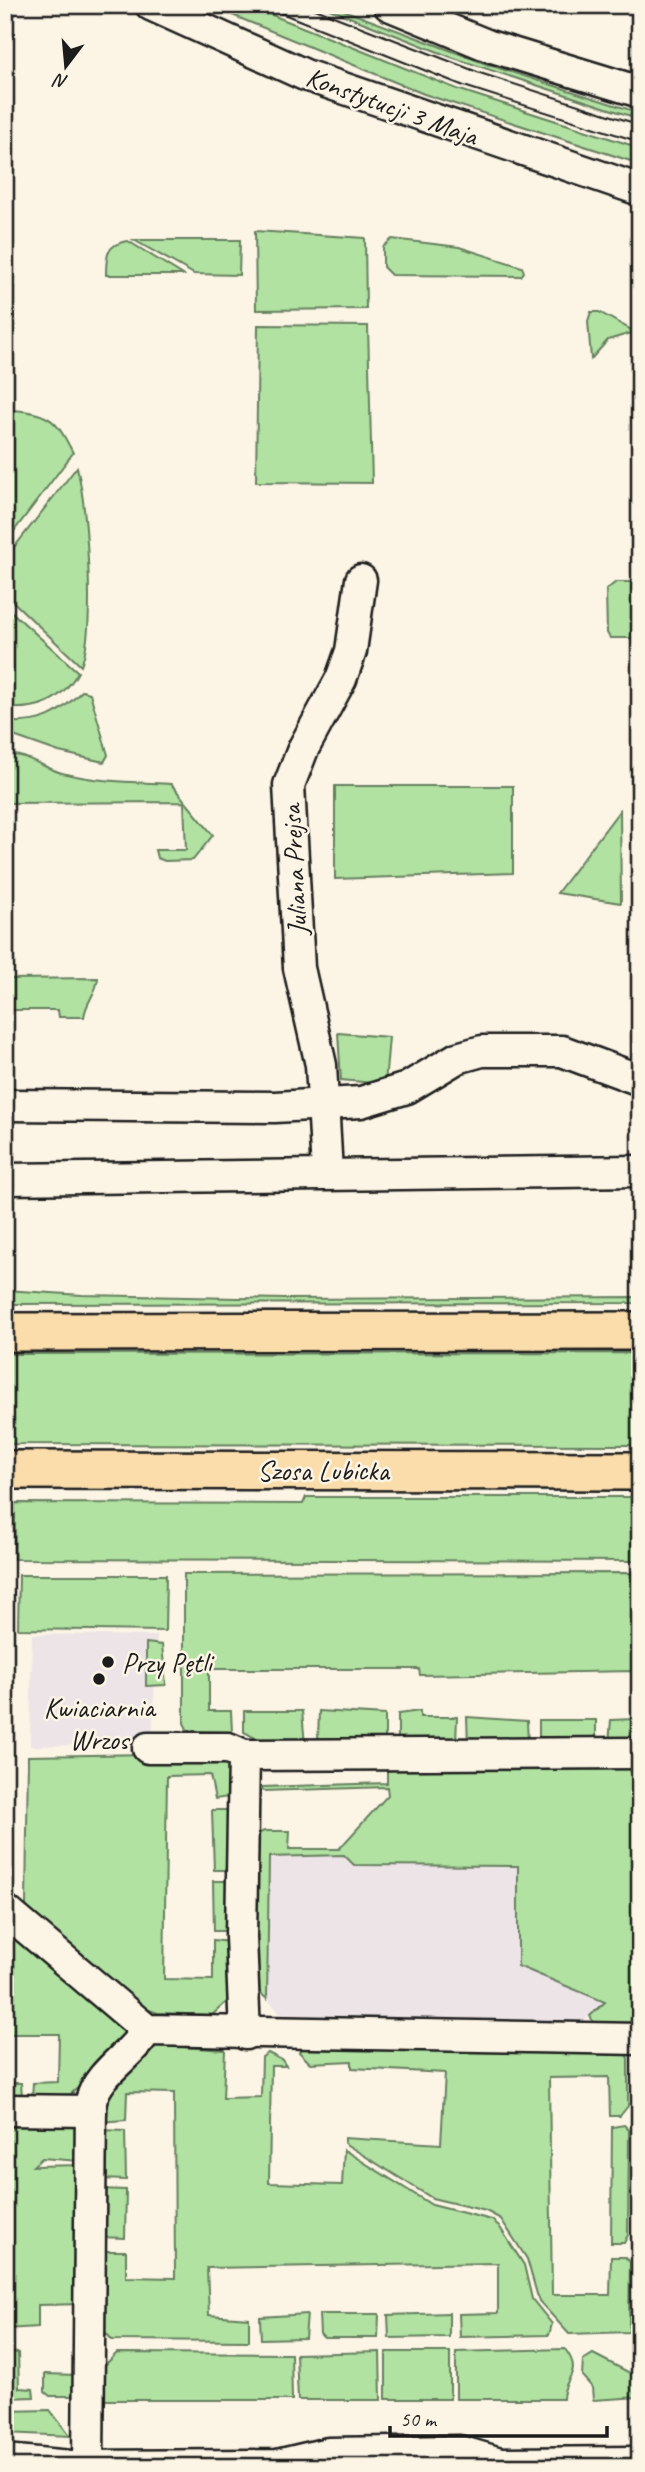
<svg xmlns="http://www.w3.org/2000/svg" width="645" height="2472" viewBox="0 0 645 2472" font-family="Caveat,sans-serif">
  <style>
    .built { fill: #ede4e7 }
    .green { fill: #b1e2a2; stroke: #667f5f; stroke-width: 2 }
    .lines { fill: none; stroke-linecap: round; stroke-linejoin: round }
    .minor-casing { stroke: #1c1c1c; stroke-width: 35 }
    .major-casing { stroke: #1c1c1c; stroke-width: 42 }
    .minor { stroke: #fcf5e5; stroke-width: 30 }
    .major { stroke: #faddab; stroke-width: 37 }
    .tram { stroke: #1c1c1c; stroke-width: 2 }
    .poi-dot { fill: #1c1c1c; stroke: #fcf5e5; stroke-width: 2.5 }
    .labels { text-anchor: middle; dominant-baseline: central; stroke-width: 5; stroke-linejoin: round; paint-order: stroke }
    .street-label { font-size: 28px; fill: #1c1c1c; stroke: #fcf5e5 }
    .poi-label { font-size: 28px; fill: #1c1c1c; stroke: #fcf5e5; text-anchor: start }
  </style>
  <rect width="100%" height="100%" fill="#fcf5e5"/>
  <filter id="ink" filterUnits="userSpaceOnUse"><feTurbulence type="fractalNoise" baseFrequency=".0143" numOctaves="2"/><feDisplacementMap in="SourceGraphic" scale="14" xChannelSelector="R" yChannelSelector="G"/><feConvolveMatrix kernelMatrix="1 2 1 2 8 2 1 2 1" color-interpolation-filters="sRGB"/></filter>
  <g filter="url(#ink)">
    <g class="built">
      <polygon points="32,1634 157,1636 152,1744 30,1746"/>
      <polygon points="617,1777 637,1972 577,2028 291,2025 267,1999 268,1857 288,1849 339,1849 388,1796"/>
    </g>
    <g class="green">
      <polygon points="208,5 247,5 457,89 640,148 640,164 424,94"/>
      <polygon points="319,5 330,5 489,65 640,113 640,119 451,57"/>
      <polygon points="255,231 365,238 366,309 256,310"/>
      <polygon points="392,239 459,247 522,267 524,272 521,276 391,275 383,267 383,247"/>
      <polygon points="134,240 240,240 239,275 194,274"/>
      <path d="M128,241L183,275H106C106,256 106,244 128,241Z"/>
      <polygon points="591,312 599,312 635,332 608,340 591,359 588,321"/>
      <polygon points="258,325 368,326 372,483 256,482"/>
      <path d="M14,410C51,413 57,421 73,453L5,543V411Z"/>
      <path d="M77,467C87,509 96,628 81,666L5,594V559Z"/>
      <polygon points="640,582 640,638 610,638 607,633 606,590 616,582"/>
      <path d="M5,606L78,672C61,702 38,710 5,708Z"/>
      <path d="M82,691L90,693L108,755L104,762L59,752L5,733V722C41,724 57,716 82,691Z"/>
      <path d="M5,754C28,754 41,767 62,773C97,782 135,782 171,784L213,835L193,860L165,861L157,858L155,850H186L184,802L5,803Z"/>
      <polygon points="335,786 513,786 513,873 335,879"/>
      <polygon points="620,810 621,903 557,893"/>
      <path d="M98,978C97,993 86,1001 84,1017H59L58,1010H5V979Z"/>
      <polygon points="338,1033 389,1037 385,1084 341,1080"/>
      <polygon points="5,1290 82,1295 286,1299 640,1297 640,1303 5,1304"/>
      <polygon points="640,1353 640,1445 5,1444 5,1354"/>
      <polygon points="306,1497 640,1497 640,1561 14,1559 15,1503 303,1504"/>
      <polygon points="640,1573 640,1743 609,1743 611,1720 635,1719 634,1671 420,1675 419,1669 209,1669 209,1711 231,1711 232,1732 188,1731 184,1723 184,1574"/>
      <polygon points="19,1575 166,1575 165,1631 18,1629"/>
      <polygon points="146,1643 162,1645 166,1685 146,1686"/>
      <polygon points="244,1711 302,1711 305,1745 268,1745 244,1732"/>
      <polygon points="319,1711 385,1715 385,1739 381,1744 321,1744 318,1740"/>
      <polygon points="420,1711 420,1717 457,1717 456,1743 402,1743 398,1738 398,1714"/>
      <polygon points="467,1717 527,1721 528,1743 468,1745"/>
      <polygon points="539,1720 596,1720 596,1742 539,1743"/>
      <polygon points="216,1753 229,1762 230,1797 215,1799 210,1775 167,1776 164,1979 213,1980 213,1940 229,1942 231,1998 212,2015 158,2013 128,2003 31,1917 26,1905 28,1756"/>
      <polygon points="640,1761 640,2028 596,2027 590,2016 605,2002 518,1966 518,1866 354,1865 344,1855 269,1857 267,1999 249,1983 254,1836 264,1831 290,1831 289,1849 339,1849 388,1795 387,1787 263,1791 262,1787 387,1783 387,1767"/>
      <polygon points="212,1810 229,1810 228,1870 214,1870"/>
      <polygon points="213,1881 232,1881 230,1927 225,1931 214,1931"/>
      <polygon points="5,1928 129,2032 123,2048 65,2099 32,2097 33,2083 58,2082 59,2034 5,2034"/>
      <polygon points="155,2045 225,2050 223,2098 261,2097 262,2057 268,2053 282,2060 286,2066 271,2066 269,2183 342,2185 344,2150 432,2205 492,2220 499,2226 524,2265 532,2299 552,2324 549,2335 460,2337 459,2314 498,2313 498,2263 207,2268 209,2315 249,2318 249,2341 112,2340 101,2327 99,2251 126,2251 126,2277 175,2278 174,2093 127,2092 126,2120 99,2122 102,2090"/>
      <polygon points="302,2047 625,2052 628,2058 628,2106 620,2116 610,2116 609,2077 549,2078 552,2295 610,2295 611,2257 625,2257 630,2262 629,2332 569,2334 539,2301 527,2259 501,2219 486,2211 432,2198 344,2143 344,2138 441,2144 445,2073 352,2068 352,2061 310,2063 299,2052"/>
      <polygon points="5,2083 21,2083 22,2096 5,2101"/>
      <polygon points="5,2120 84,2121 79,2161 42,2158 33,2166 85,2165 85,2304 38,2305 38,2327 5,2329"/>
      <polygon points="624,2125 629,2130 628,2235 624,2243 611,2243 612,2127"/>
      <polygon points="101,2130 125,2131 126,2180 101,2179"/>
      <polygon points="99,2189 126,2190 125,2238 97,2237"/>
      <polygon points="449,2313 449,2337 389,2338 388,2315"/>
      <polygon points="307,2314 305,2338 261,2339 260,2317"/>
      <polygon points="319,2314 379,2314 378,2338 324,2338 320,2334"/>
      <path d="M565,2349C584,2374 563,2376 563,2399H456V2352Z"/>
      <polygon points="5,2352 18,2353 19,2388 33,2389 34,2397 5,2398"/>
      <polygon points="380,2352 381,2400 298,2400 296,2354"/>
      <rect x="386" y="2352" width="64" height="47"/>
      <polygon points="117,2353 291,2354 292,2400 101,2400 100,2370"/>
      <polygon points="593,2354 640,2378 640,2397 593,2400 592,2387 582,2376 583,2360"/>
      <polygon points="45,2374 77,2375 77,2390 71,2396 50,2396 45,2392"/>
      <polygon points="50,2410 70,2436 5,2433 5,2411"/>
    </g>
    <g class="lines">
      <defs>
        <g id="minor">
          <polyline points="151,5 305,75 640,190"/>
          <polyline points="389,5 489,46 640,92"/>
          <polyline points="5,1105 275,1107 361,1102 407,1088 457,1058 482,1051 562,1051 640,1080"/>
          <polyline points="327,1173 321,1065 299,968 289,785 303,749 341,679 351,651 361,580"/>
          <polyline points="5,1179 640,1171"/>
          <polyline points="148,1748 228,1748 244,1755"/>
          <polyline points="5,1910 147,2030 640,2039"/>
          <polyline points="245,2034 241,1937 244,1755 640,1753"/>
          <polyline points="5,2110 91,2111"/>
          <polyline points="5,2460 71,2466 277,2465 328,2453 459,2451 500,2463"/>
          <path d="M88,2466L91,2101C98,2072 131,2056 147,2030"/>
          <polyline points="487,2467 500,2463 640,2462"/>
        </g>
        <g id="major">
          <polyline points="5,1332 640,1331"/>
          <polyline points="5,1470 640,1471"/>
        </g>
      </defs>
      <use href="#minor" class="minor-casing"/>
      <use href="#major" class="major-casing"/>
      <use href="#minor" class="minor"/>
      <use href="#major" class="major"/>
      <g class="tram">
        <polyline points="261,5 464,86 640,142"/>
        <polyline points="305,5 480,73 640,125"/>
      </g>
    </g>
  </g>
  <g class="poi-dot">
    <circle cx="108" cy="1662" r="7"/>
    <circle cx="99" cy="1679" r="7"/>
  </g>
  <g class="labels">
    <g class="street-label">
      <text transform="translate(392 106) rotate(20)">Konstytucji 3 Maja</text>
      <text transform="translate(294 870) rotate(-93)">Juliana Prejsa</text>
      <text x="323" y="1470">Szosa Lubicka</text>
    </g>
    <g class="poi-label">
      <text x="122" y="1662">Przy Pętli</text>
      <text x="99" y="1707" text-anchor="middle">Kwiaciarnia<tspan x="99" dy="32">Wrzos</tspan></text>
    </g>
  </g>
  <rect width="645" height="2472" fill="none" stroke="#fcf5e5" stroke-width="28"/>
  <rect x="14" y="14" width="617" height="2444" fill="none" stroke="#1c1c1c" stroke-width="2.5" filter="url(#ink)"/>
  <g transform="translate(66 66) rotate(196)" stroke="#fcf5e5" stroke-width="5" paint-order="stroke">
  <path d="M0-5L12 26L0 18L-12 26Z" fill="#1c1c1c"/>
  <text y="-10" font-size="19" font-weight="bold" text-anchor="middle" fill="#1c1c1c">N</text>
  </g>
  <path d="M390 2426v10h217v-10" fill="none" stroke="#1c1c1c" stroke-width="3.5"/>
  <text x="400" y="2426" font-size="21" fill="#1c1c1c" stroke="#fcf5e5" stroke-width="5" paint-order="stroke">50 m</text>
</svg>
